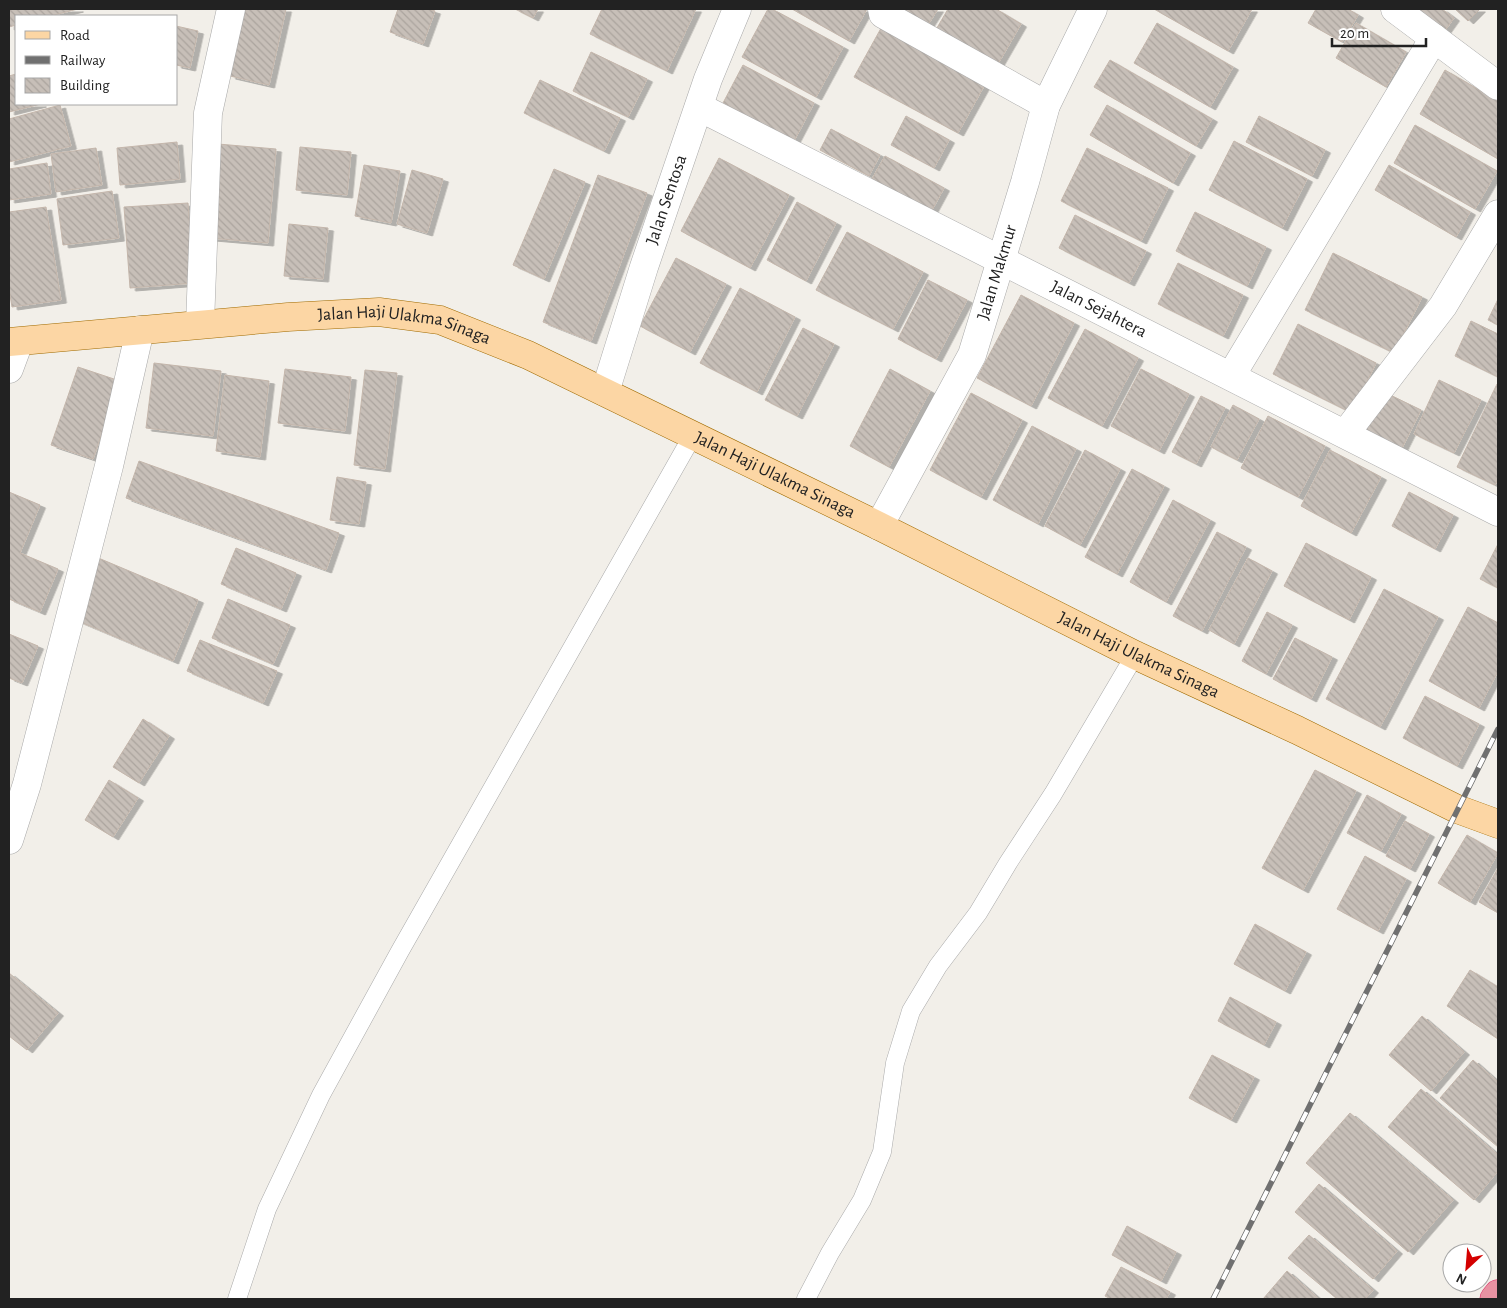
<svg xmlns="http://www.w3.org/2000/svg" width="1507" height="1308" viewBox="0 0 1507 1308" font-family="'Alegreya Sans',sans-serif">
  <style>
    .building { fill: url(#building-back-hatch); stroke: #c4b6ab; filter: url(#shadow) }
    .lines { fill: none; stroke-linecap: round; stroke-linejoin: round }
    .lane-casing { stroke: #a9a9a9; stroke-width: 19 }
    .street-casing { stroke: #a9a9a9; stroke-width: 29 }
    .primary-casing { stroke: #a06b00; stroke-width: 29 }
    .highway-casing { stroke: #dc2a67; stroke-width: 29 }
    .lane { stroke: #fff; stroke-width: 18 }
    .street { stroke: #fff; stroke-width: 28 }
    .primary { stroke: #fcd6a4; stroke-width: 28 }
    .highway { stroke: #e892a2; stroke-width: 28 }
    .rail-casing { stroke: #707070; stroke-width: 5.5 }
    .rail { stroke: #fff; stroke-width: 4; stroke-dasharray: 11; stroke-linecap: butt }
    .labels { text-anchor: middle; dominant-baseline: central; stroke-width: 5; stroke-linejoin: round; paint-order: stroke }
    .street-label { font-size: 18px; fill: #222; stroke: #fff }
  </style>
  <defs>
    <pattern id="building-back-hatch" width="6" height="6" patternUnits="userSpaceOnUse" patternTransform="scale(1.25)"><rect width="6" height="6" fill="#c7bfb8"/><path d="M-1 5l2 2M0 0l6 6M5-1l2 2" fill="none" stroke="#aba49e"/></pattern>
    <filter id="shadow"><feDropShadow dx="5.5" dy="3" stdDeviation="0" flood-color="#0004"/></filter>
  </defs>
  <rect width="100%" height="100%" fill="#f2efe9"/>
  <g class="building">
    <polygon points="9,9 78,9 50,16 16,16 16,25 9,27"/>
    <polygon points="245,9 286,9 269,85 230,76"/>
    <polygon points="398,9 428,9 435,11 423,44 390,32"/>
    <polygon points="515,9 538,9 533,18"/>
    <polygon points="602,9 696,9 667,71 590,34"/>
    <polygon points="768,9 772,9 843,47 816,97 742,57"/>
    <polygon points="792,9 867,9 849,41"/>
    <polygon points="887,9 938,9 924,31"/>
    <polygon points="948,9 996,9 1021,24 995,69 934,33"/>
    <polygon points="1154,9 1252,9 1228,51"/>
    <polygon points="1316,9 1348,9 1358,15 1342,42 1308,23"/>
    <polygon points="1397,9 1442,9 1454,18 1439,39"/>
    <polygon points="1455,9 1480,9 1468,21"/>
    <polygon points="885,21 989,77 958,133 854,77"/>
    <polygon points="1157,23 1233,67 1210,107 1134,63"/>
    <polygon points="1356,23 1406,52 1386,87 1336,58"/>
    <polygon points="176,26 198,31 190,68 176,65"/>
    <polygon points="591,52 647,79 628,117 573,91"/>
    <polygon points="1110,60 1212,119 1196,146 1094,87"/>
    <polygon points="743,65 814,103 794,141 723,103"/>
    <polygon points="1445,70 1498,101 1498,159 1420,114"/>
    <polygon points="16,74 16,104 41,104 9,112 9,76"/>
    <polygon points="540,80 620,118 604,151 524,113"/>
    <polygon points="60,105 71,146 9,162 9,119"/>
    <polygon points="1107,105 1190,153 1173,183 1090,135"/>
    <polygon points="906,116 949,140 934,168 891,145"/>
    <polygon points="1259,116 1325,150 1312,176 1246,142"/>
    <polygon points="1415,125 1497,171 1475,209 1394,163"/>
    <polygon points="831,129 880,155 869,176 820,150"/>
    <polygon points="1234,141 1307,179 1282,228 1209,190"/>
    <polygon points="177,142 180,179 120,185 117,148"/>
    <polygon points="218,144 276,149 268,243 210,238"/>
    <polygon points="300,147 351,152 347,195 296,190"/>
    <polygon points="96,148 102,185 56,192 51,154"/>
    <polygon points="1087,148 1168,188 1141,241 1061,201"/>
    <polygon points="885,156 944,188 931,212 872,179"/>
    <polygon points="719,158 789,195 750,268 681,231"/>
    <polygon points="47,163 51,194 9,200 9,169"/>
    <polygon points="364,165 400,171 391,223 355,216"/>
    <polygon points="1389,165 1470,212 1456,237 1375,190"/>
    <polygon points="554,169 585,182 544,279 513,265"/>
    <polygon points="412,170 443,179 427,233 397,224"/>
    <polygon points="598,175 647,193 591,341 543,322"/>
    <polygon points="112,191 119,238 63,245 57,199"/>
    <polygon points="797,202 836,223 806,281 767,260"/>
    <polygon points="188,203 194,283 130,288 124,207"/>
    <polygon points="46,207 61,300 12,307 9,289 9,212"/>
    <polygon points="1195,212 1266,247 1247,286 1176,251"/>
    <polygon points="1075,215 1146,251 1129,283 1059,248"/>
    <polygon points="289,224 328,228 323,279 284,276"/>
    <polygon points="847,232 923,272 893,329 816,290"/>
    <polygon points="1333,253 1422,297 1394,353 1305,310"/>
    <polygon points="676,258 726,284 690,352 640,326"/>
    <polygon points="1178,263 1243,295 1223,336 1158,304"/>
    <polygon points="928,280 967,300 936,359 898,339"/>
    <polygon points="740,288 795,317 757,392 700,363"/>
    <polygon points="1021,295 1074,323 1031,406 977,378"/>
    <polygon points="1498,299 1498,325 1488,320"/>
    <polygon points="1471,321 1498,334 1498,377 1455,356"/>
    <polygon points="1298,324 1376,363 1352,413 1273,374"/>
    <polygon points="803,328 834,344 797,416 765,400"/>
    <polygon points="1085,329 1138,358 1102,426 1048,398"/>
    <polygon points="154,363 221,371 213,436 146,428"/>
    <polygon points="78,367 120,381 93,459 51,445"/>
    <polygon points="285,369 351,377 345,431 278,423"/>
    <polygon points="890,369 930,391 889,467 850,446"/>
    <polygon points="1141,369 1189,394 1159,451 1111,426"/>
    <polygon points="365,370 397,373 385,469 354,465"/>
    <polygon points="225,375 269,381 260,457 216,451"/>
    <polygon points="1439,380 1481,400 1454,453 1414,434"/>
    <polygon points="1497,384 1498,385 1498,479 1495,485 1457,467"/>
    <polygon points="1382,391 1421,410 1399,454 1361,435"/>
    <polygon points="971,393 1022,420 981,497 930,470"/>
    <polygon points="1201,396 1225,408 1196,464 1172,452"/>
    <polygon points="1233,405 1259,419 1237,460 1211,447"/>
    <polygon points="1268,416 1325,446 1298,497 1241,468"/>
    <polygon points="1032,426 1076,449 1038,524 993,500"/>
    <polygon points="1085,450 1120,469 1080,545 1045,526"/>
    <polygon points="1330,450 1381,477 1351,533 1301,506"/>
    <polygon points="139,461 339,533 326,570 126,498"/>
    <polygon points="1132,469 1164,486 1117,574 1085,557"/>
    <polygon points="337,477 366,482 359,524 330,520"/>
    <polygon points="9,492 40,505 20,553 58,569 40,612 9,599"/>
    <polygon points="1409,492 1453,515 1435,549 1392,526"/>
    <polygon points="1173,500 1210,520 1166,602 1130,582"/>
    <polygon points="1217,532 1246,547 1202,631 1173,616"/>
    <polygon points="1306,543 1371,577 1349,620 1284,586"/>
    <polygon points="1498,544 1498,588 1480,579"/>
    <polygon points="236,548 296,573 281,609 221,584"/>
    <polygon points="96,557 198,600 173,661 71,618"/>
    <polygon points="1248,558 1272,571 1234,644 1209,630"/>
    <polygon points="1384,589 1438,617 1380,727 1326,699"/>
    <polygon points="228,599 290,625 273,664 212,638"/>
    <polygon points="1468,607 1498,623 1498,671 1479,708 1429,681"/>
    <polygon points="1267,612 1292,625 1266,674 1242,661"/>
    <polygon points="9,634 38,646 22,683 9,678"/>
    <polygon points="1295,638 1332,657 1311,699 1273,679"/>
    <polygon points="200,640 277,671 263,703 187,671"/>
    <polygon points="1425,696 1479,724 1457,766 1403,738"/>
    <polygon points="143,719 169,736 139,783 113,767"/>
    <polygon points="1315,770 1356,791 1303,890 1262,868"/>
    <polygon points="109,780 138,798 113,837 85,820"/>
    <polygon points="1367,795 1401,814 1381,851 1347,833"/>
    <polygon points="1405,821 1429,834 1410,869 1386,856"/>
    <polygon points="1467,835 1498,853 1470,902 1438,883"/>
    <polygon points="1365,856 1406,879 1378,931 1337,909"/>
    <polygon points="1498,868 1498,913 1479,902"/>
    <polygon points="1255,924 1306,952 1285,991 1234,964"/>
    <polygon points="1470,970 1498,987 1498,1039 1447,1006"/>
    <polygon points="9,973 58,1013 27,1050 9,1036"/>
    <polygon points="1230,997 1276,1022 1264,1045 1218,1021"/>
    <polygon points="1422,1016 1464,1052 1431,1091 1389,1055"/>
    <polygon points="1212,1055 1254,1077 1231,1120 1189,1098"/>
    <polygon points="1473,1060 1498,1082 1498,1147 1440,1098"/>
    <polygon points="1421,1089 1498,1155 1498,1171 1474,1200 1388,1127"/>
    <polygon points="1350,1113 1453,1200 1408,1252 1306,1163"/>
    <polygon points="1319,1184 1397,1251 1373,1279 1295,1212"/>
    <polygon points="1127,1226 1176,1252 1161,1281 1112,1255"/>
    <polygon points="1309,1235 1373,1290 1365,1299 1337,1299 1288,1258"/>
    <polygon points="1121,1267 1170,1292 1166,1299 1111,1299 1105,1296"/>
    <polygon points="1287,1271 1319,1299 1263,1299"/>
  </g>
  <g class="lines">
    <defs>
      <g id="lane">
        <polyline points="237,1299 267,1209 321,1095 400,951 693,435"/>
        <polyline points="806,1299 830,1253 862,1200 882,1152 895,1063 911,1011 938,966 978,913 1008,863 1053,794 1135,655"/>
      </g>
      <g id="street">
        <polyline points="882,9 883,14 1046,105"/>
        <polyline points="1395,9 1498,86"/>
        <path id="s1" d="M699,107L1498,512"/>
        <polyline points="200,324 208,113 231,9"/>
        <polyline points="9,369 19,342"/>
        <polyline points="1231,376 1434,38"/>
        <path id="s2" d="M605,392L644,267L708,79L737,9"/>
        <polyline points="1345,434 1443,306 1498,214"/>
        <path id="s3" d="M879,526L972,355L1025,182L1046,105L1093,9"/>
        <polyline points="9,840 27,784 109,466 140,330"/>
      </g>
      <g id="primary">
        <path id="s4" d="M9,342L288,317L379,312L440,320L528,355L879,526L1135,655L1297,730L1457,809L1498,824"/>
      </g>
      <polyline id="highway" points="1494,1299 1498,1294"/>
    </defs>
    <use href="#lane" class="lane-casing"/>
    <use href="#street" class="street-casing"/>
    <use href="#primary" class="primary-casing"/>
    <use href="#highway" class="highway-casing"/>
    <use href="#lane" class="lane"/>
    <use href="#street" class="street"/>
    <use href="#primary" class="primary"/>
    <use href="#highway" class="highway"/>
    <defs>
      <polyline id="rail" points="1213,1299 1498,729"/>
    </defs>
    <use href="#rail" class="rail-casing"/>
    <use href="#rail" class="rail"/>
  </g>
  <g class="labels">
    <g class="street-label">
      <text stroke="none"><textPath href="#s2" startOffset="202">Jalan Sentosa</textPath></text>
      <text stroke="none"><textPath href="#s3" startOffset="281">Jalan Makmur</textPath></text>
      <text stroke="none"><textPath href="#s1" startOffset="448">Jalan Sejahtera</textPath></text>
      <text stroke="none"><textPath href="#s4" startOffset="398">Jalan Haji Ulakma Sinaga</textPath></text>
      <text stroke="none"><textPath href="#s4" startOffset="802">Jalan Haji Ulakma Sinaga</textPath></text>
      <text stroke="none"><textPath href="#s4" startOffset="1208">Jalan Haji Ulakma Sinaga</textPath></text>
    </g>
  </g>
  <rect width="1507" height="1308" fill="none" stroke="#222222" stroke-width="20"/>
  <rect x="15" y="15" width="162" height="90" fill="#ffffff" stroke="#a7a7a7"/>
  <rect x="25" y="31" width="25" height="8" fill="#fcd6a4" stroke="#a7a7a7"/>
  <text x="60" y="40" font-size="15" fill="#222222">Road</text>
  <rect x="25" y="56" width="25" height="8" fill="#707070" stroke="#a7a7a7"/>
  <text x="60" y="65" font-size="15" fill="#222222">Railway</text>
  <rect x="25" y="78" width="25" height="15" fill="url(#building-back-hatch)" stroke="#a7a7a7"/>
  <text x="60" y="90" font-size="15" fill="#222222">Building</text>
  <g transform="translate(1467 1268) rotate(206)"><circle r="24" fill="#ffffff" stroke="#a7a7a7"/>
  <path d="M0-4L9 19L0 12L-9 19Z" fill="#d40000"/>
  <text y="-8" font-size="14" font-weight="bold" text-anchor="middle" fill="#222222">N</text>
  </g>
  <path d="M1332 38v8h94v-8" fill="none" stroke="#222222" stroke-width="2.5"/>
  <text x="1340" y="38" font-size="15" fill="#222222" stroke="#ffffff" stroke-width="4" paint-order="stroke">20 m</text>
</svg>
